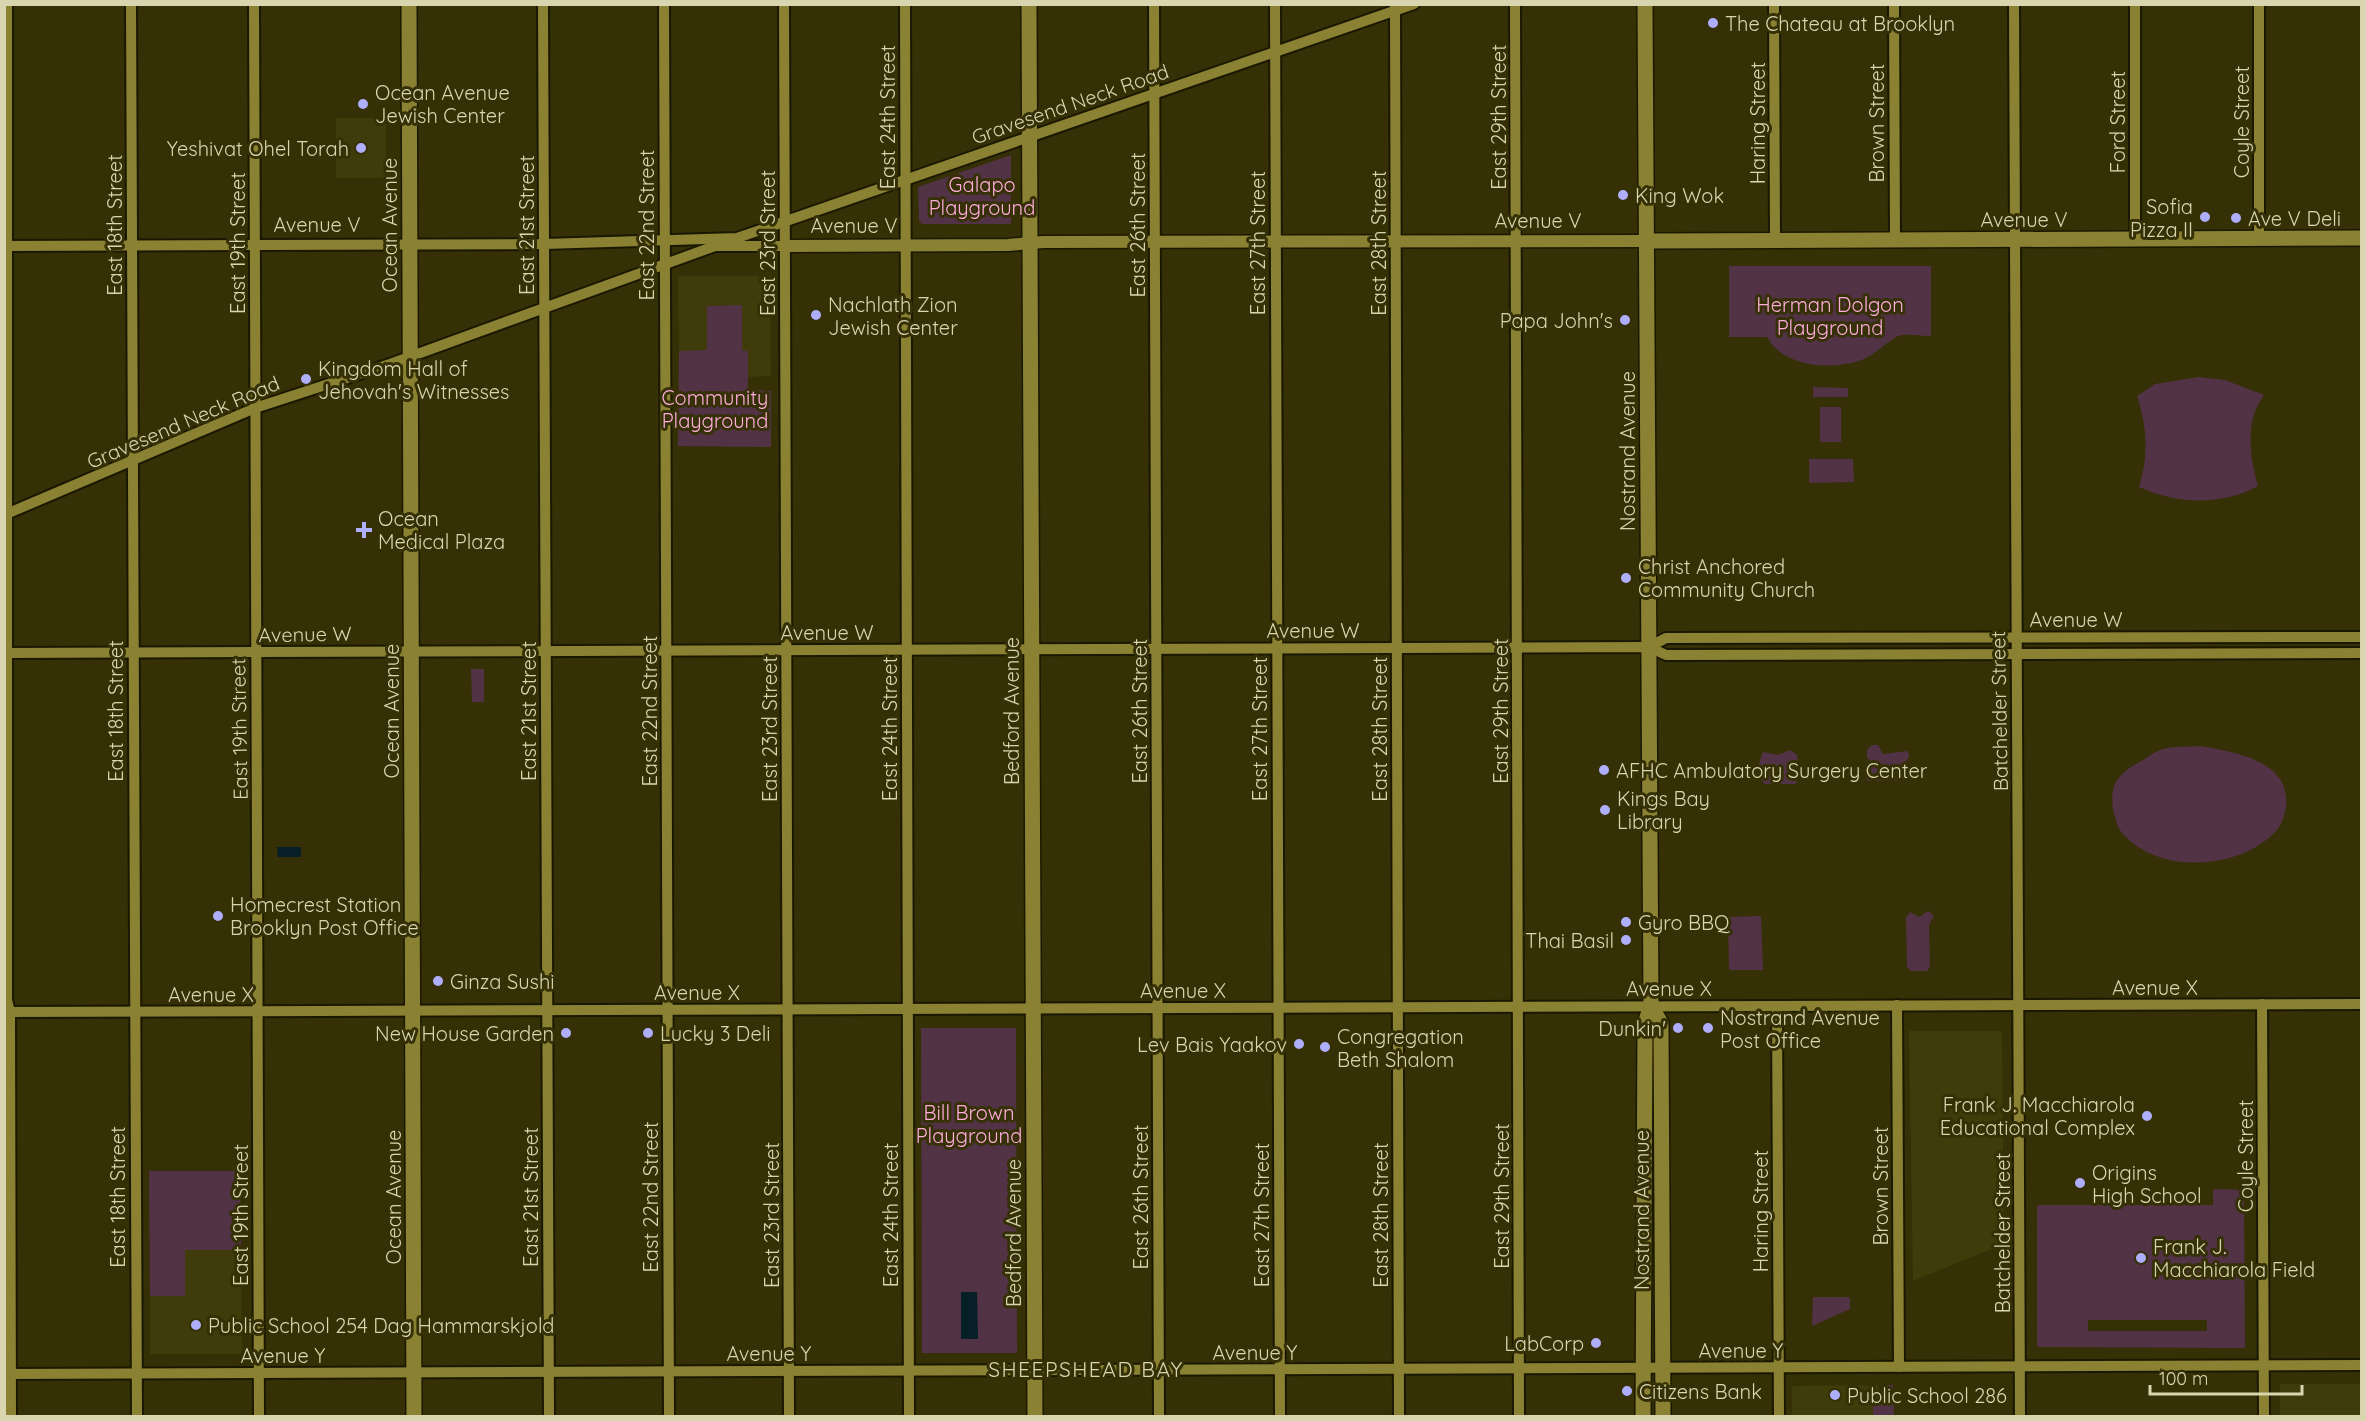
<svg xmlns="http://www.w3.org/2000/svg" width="2366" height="1421" viewBox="0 0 2366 1421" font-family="Quicksand,sans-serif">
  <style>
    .built { fill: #403b0a }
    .green { fill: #523245; fill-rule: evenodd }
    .water { fill: #071f27 }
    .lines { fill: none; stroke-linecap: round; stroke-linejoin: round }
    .minor-casing { stroke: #1b1802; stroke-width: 14 }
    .tertiary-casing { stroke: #1b1802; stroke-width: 15 }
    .secondary-casing { stroke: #1b1802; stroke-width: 18 }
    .minor { stroke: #8a8133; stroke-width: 10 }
    .tertiary { stroke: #8a8133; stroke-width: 12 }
    .secondary { stroke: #8a8133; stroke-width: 15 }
    .poi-dot { fill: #aeaefb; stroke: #353005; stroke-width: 2 }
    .labels { text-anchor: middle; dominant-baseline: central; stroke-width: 6; stroke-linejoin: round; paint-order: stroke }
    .poi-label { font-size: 20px; fill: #d8d5af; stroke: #353005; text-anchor: start }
    .street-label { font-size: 20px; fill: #d8d5af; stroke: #353005 }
    .park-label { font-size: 20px; fill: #feacdd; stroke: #353005 }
    .neighbourhood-label { font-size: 21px; letter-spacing: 1.5px; fill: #d8d5af; stroke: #353005 }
  </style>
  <rect width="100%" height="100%" fill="#353005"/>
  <g class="built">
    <rect x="336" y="118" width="50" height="60"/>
    <polygon points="678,276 770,276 771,376 748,377 748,351 742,351 741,305 707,351 679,351"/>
    <polygon points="1909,1031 2002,1031 2004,1244 1913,1281"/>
    <polygon points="184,1250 241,1250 242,1354 150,1354 150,1296 185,1296"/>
    <rect x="2280" y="1384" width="81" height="32"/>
    <polygon points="1878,1385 1878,1404 1873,1404 1873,1416 1792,1416 1792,1386"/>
  </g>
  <g class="green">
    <polygon points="1011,155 1011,224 922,224 919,221 918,187"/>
    <path d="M1729,266H1931V336C1922,336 1906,333 1898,336C1886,342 1876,354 1864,359C1836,371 1783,368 1767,337H1729Z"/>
    <polygon points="742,305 742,350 748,351 748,390 771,391 771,447 678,446 679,351 707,350 707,306"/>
    <path d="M2199,377L2225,380L2264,395C2244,422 2250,456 2258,486C2221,506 2176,504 2139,487C2149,455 2147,427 2137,396L2155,384Z"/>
    <polygon points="1813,387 1848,388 1848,397 1813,397"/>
    <rect x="1820" y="407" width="21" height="35"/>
    <polygon points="1809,459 1853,459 1854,482 1809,483"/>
    <polygon points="471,669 484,669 484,702 472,702"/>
    <polygon points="1872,745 1878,745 1883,754 1908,751 1909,756 1904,767 1911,780 1867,781 1867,775 1873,766 1867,757 1867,750"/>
    <path d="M2200,746C2234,752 2291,760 2286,807C2283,825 2277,833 2262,843C2224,870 2156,871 2123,834C2117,828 2115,817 2113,809C2109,781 2121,772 2143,760C2149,756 2156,751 2163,749C2174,746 2188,747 2200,746Z"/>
    <polygon points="1790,750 1797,755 1799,771 1796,784 1764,784 1757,770 1763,752 1778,755"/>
    <polygon points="1928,911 1934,916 1929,925 1930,966 1927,971 1911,971 1907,967 1906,918 1910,912 1919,917"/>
    <polygon points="1761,916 1763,970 1729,970 1728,917"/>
    <polygon points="921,1028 1016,1028 1017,1353 922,1353"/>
    <polygon points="149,1171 240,1171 241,1250 185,1250 185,1296 150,1296"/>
    <path d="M2213,1189L2244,1190L2245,1348L2037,1347V1205H2213ZM2088,1320H2207V1331H2088Z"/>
    <polygon points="1813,1297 1850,1297 1850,1309 1812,1326"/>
    <polygon points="1883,1385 1893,1385 1894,1416 1873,1416 1873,1404 1883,1403"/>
  </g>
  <g class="water">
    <polygon points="277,847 301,847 301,857 278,857"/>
    <polygon points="961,1292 977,1292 978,1339 961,1339"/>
  </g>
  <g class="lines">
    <defs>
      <g id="minor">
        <polyline points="7,4 7,1000 10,1012 11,1416"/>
        <polyline points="131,4 137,1416"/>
        <polyline points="254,4 259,1416"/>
        <polyline points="543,4 549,1416"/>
        <polyline points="664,4 669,1416"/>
        <polyline points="784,4 789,1416"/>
        <polyline points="905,4 909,1416"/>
        <polyline points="1154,4 1159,1416"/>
        <polyline points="1275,4 1280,1416"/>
        <polyline points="1515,4 1519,1416"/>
        <polyline points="1774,4 1775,241"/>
        <polyline points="1894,4 1895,240"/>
        <polyline points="2014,4 2020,1416"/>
        <polyline points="2135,4 2135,239"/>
        <polyline points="1395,7 1399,1416"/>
        <polyline points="2259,239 2259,4"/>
        <polyline points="4,246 544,244 737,238 1414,4"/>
        <polyline points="4,515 255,408 390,364 715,246 785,246"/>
        <polyline points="1649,647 1666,638 2362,637"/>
        <polyline points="4,653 1649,647 1666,655 2362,653"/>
        <polyline points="2262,1004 2264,1416"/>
        <polyline points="1897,1005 1899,1367"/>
        <polyline points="1777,1006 1779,1416"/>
        <polyline points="4,1012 2362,1004"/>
        <polyline points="4,1374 2362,1365"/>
      </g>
      <polyline id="tertiary" points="785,246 1008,245 1043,242 1646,241"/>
      <g id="secondary">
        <polyline points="409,4 414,1416"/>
        <polyline points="1029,4 1035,1416"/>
        <polyline points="1646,241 2362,238"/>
        <polyline points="1651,1006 1661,1023 1663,1416"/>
        <polyline points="1643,1416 1645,1023 1651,1006 1645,4"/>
      </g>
    </defs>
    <use href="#minor" class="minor-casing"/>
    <use href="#tertiary" class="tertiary-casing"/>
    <use href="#secondary" class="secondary-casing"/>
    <use href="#minor" class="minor"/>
    <use href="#tertiary" class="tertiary"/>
    <use href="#secondary" class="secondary"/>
  </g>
  <g class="poi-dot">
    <circle cx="1713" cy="23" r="6"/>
    <circle cx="363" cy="104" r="6"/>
    <circle cx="361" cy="148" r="6"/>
    <circle cx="1623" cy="195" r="6"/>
    <circle cx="2205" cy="217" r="6"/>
    <circle cx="2236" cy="218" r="6"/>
    <circle cx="816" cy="315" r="6"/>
    <circle cx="1625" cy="320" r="6"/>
    <circle cx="306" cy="379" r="6"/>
    <path d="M361 521h6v6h6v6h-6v6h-6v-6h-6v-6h6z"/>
    <circle cx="1626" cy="578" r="6"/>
    <circle cx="1604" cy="770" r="6"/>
    <circle cx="1605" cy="810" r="6"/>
    <circle cx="218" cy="916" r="6"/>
    <circle cx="1626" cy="922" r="6"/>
    <circle cx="1626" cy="940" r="6"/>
    <circle cx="438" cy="981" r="6"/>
    <circle cx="1678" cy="1028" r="6"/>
    <circle cx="1708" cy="1028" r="6"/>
    <circle cx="566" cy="1033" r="6"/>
    <circle cx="648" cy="1033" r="6"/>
    <circle cx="1299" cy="1044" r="6"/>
    <circle cx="1325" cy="1047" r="6"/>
    <circle cx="2147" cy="1116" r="6"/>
    <circle cx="2080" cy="1183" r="6"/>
    <circle cx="2141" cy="1258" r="6"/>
    <circle cx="196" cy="1325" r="6"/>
    <circle cx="1596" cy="1343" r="6"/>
    <circle cx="1627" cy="1391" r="6"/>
    <circle cx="1835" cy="1395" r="6"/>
  </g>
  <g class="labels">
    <g class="poi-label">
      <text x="1725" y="23">The Chateau at Brooklyn</text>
      <text x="375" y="92">Ocean Avenue<tspan x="375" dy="23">Jewish Center</tspan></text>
      <text x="349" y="148" text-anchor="end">Yeshivat Ohel Torah</text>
      <text x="1635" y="195">King Wok</text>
      <text x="2193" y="206" text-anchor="end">Sofia<tspan x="2193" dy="23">Pizza II</tspan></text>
      <text x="2248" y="218">Ave V Deli</text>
      <text x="828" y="304">Nachlath Zion<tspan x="828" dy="23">Jewish Center</tspan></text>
      <text x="1613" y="320" text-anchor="end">Papa John's</text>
      <text x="318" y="368">Kingdom Hall of<tspan x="318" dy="23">Jehovah's Witnesses</tspan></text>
      <text x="378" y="518">Ocean<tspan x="378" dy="23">Medical Plaza</tspan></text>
      <text x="1638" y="566">Christ Anchored<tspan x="1638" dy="23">Community Church</tspan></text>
      <text x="1616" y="770">AFHC Ambulatory Surgery Center</text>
      <text x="1617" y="798">Kings Bay<tspan x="1617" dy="23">Library</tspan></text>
      <text x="230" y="904">Homecrest Station<tspan x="230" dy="23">Brooklyn Post Office</tspan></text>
      <text x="1638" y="922">Gyro BBQ</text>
      <text x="1614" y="940" text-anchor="end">Thai Basil</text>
      <text x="450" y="981">Ginza Sushi</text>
      <text x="1720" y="1017">Nostrand Avenue<tspan x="1720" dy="23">Post Office</tspan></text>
      <text x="1666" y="1028" text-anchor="end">Dunkin'</text>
      <text x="554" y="1033" text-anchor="end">New House Garden</text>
      <text x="660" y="1033">Lucky 3 Deli</text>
      <text x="1337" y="1036">Congregation<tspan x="1337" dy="23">Beth Shalom</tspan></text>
      <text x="1287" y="1044" text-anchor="end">Lev Bais Yaakov</text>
      <text x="2135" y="1104" text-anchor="end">Frank J. Macchiarola<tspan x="2135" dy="23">Educational Complex</tspan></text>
      <text x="2092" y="1172">Origins<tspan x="2092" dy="23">High School</tspan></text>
      <text x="2153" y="1246">Frank J.<tspan x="2153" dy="23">Macchiarola Field</tspan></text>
      <text x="208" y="1325">Public School 254 Dag Hammarskjold</text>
      <text x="1584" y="1343" text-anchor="end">LabCorp</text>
      <text x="1639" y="1391">Citizens Bank</text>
      <text x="1847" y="1395">Public School 286</text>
    </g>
    <g class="street-label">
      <text transform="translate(1070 104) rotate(-19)">Gravesend Neck Road</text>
      <text transform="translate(887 117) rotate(-90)">East 24th Street</text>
      <text transform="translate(1498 117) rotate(-90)">East 29th Street</text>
      <text transform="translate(2117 122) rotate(-90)">Ford Street</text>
      <text transform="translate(2241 122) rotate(-90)">Coyle Street</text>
      <text transform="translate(1757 123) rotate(-90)">Haring Street</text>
      <text transform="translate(1876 123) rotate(-90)">Brown Street</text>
      <text x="2024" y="219">Avenue V</text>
      <text x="1538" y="220">Avenue V</text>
      <text x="317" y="224">Avenue V</text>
      <text transform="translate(114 225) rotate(-90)">East 18th Street</text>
      <text transform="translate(389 225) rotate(-90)">Ocean Avenue</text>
      <text transform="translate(526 225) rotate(-90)">East 21st Street</text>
      <text transform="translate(646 225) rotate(-90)">East 22nd Street</text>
      <text x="854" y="225">Avenue V</text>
      <text transform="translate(1137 225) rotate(-90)">East 26th Street</text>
      <text transform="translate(237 243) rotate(-90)">East 19th Street</text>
      <text transform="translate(767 243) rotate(-90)">East 23rd Street</text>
      <text transform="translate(1257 243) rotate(-90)">East 27th Street</text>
      <text transform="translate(1378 243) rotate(-90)">East 28th Street</text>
      <text transform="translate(183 422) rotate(-23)">Gravesend Neck Road</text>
      <text transform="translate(1627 451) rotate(-90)">Nostrand Avenue</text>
      <text x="2076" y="619">Avenue W</text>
      <text x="1313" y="630">Avenue W</text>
      <text x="827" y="632">Avenue W</text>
      <text transform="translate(305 634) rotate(-1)">Avenue W</text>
      <text transform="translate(115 711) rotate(-90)">East 18th Street</text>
      <text transform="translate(391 711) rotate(-90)">Ocean Avenue</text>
      <text transform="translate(528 711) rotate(-90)">East 21st Street</text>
      <text transform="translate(649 711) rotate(-90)">East 22nd Street</text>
      <text transform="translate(1011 711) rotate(-90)">Bedford Avenue</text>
      <text transform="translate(1139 711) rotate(-90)">East 26th Street</text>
      <text transform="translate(1500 711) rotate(-90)">East 29th Street</text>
      <text transform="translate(1999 711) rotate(-91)">Batchelder Street</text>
      <text transform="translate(239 729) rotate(-91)">East 19th Street</text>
      <text transform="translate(769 729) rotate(-90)">East 23rd Street</text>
      <text transform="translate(889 729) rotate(-90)">East 24th Street</text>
      <text transform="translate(1259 729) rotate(-90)">East 27th Street</text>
      <text transform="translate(1379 729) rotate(-90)">East 28th Street</text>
      <text x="2155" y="987">Avenue X</text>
      <text x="1669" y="988">Avenue X</text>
      <text x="1183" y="990">Avenue X</text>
      <text x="697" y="992">Avenue X</text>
      <text x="211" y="994">Avenue X</text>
      <text transform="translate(2245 1156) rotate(-90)">Coyle Street</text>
      <text transform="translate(1880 1186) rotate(-90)">Brown Street</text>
      <text transform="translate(1501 1196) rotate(-90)">East 29th Street</text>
      <text transform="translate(117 1197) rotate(-90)">East 18th Street</text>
      <text transform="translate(393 1197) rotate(-90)">Ocean Avenue</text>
      <text transform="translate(530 1197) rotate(-90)">East 21st Street</text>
      <text transform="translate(650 1197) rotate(-90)">East 22nd Street</text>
      <text transform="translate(1140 1197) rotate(-90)">East 26th Street</text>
      <text transform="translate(1641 1210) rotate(-90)">Nostrand Avenue</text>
      <text transform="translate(1760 1211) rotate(-90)">Haring Street</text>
      <text transform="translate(240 1215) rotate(-90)">East 19th Street</text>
      <text transform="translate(771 1215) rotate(-90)">East 23rd Street</text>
      <text transform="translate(890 1215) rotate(-90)">East 24th Street</text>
      <text transform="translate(1261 1215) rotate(-90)">East 27th Street</text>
      <text transform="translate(1380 1215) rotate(-90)">East 28th Street</text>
      <text transform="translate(1013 1233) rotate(-90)">Bedford Avenue</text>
      <text transform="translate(2002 1233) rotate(-90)">Batchelder Street</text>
      <text x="1741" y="1350">Avenue Y</text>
      <text x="1255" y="1352">Avenue Y</text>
      <text x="769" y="1353">Avenue Y</text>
      <text x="283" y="1355">Avenue Y</text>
    </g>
    <g class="park-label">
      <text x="982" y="184">Galapo<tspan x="982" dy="23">Playground</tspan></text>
      <text x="1830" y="304">Herman Dolgon<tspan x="1830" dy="23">Playground</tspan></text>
      <text x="715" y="397">Community<tspan x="715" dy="23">Playground</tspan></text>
      <text x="969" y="1112">Bill Brown<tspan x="969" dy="23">Playground</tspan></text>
    </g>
    <g class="neighbourhood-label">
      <text x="1086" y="1369">SHEEPSHEAD BAY</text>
    </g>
  </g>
  <rect width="2366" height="1421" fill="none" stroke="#d8d5af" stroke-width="12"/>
  <path d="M2150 1385v9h152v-9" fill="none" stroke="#d8d5af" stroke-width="3"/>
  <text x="2159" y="1385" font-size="18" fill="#d8d5af" stroke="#353005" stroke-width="4.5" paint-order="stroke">100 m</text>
</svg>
